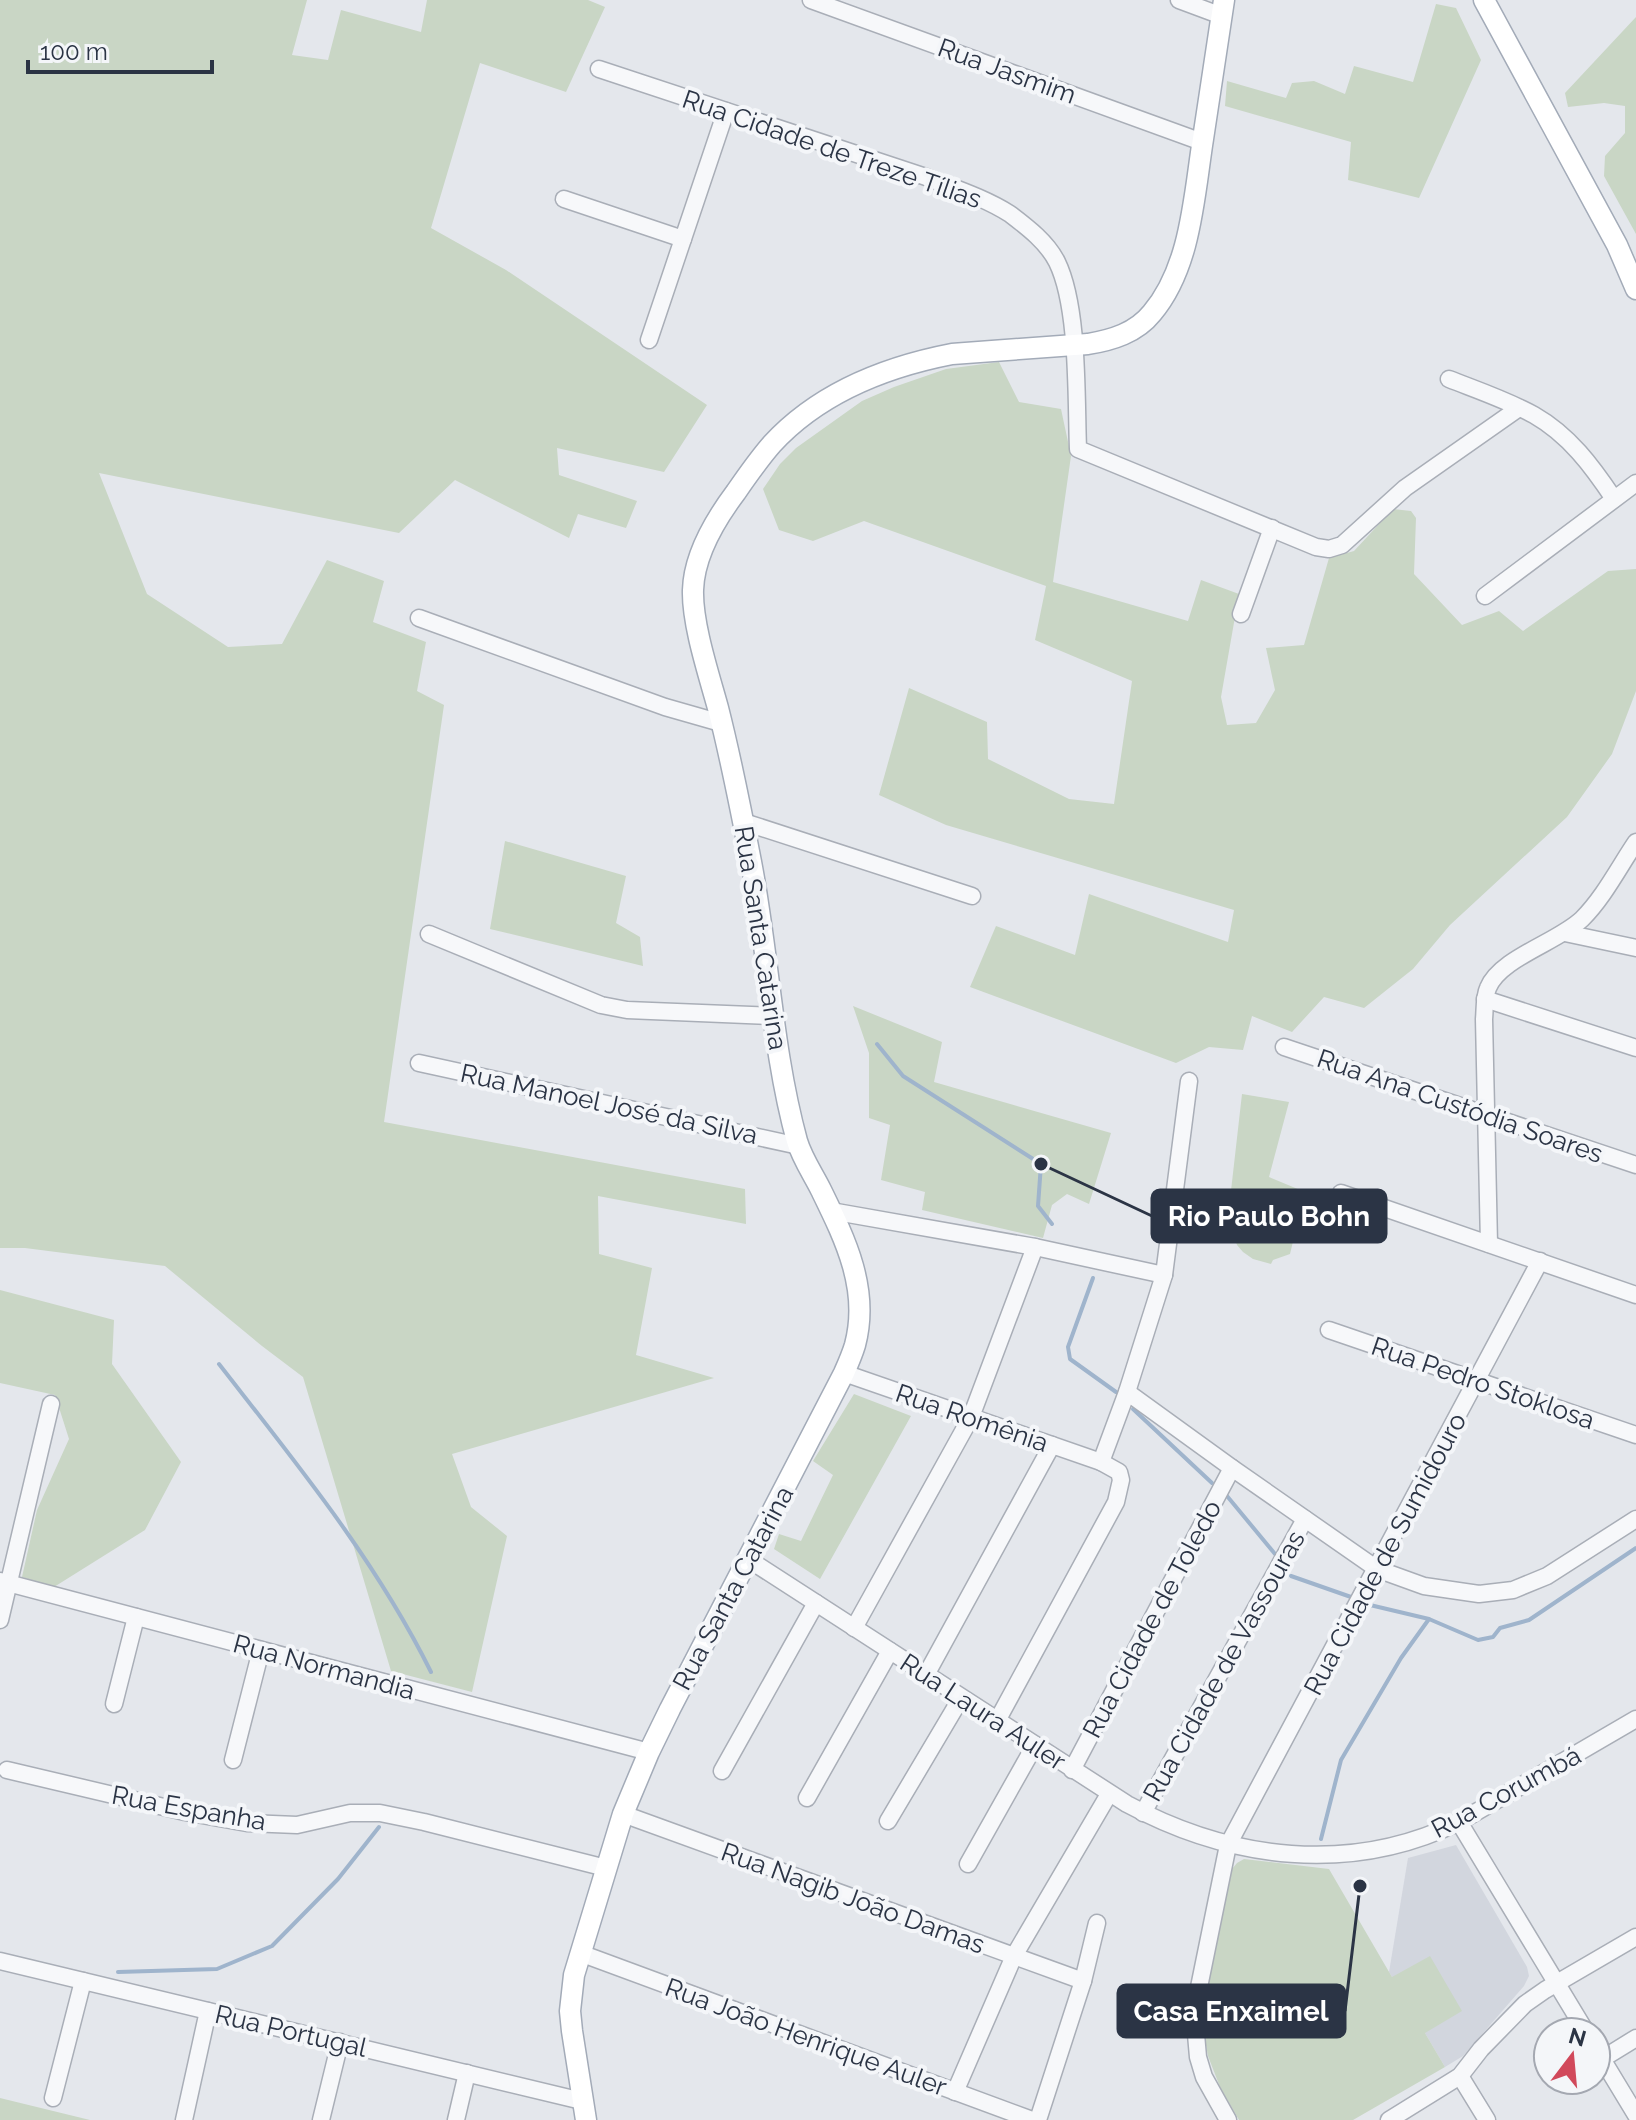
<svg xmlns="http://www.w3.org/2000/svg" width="1636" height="2120" viewBox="0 0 1636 2120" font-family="Raleway,sans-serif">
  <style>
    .built { fill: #d2d6de }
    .green { fill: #c9d6c5 }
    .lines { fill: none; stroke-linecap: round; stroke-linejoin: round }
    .stream { stroke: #9fb4cc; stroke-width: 4 }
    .minor-casing { stroke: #a9aeb7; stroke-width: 19 }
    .major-casing { stroke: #a3abb8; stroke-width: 23 }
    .minor { stroke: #f7f8fa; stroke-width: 16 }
    .major { stroke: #fff; stroke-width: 20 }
    .labels { text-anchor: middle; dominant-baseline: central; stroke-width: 8; stroke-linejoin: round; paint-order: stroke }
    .street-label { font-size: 26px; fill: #2b3445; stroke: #f4f6f9 }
    .leader { fill: none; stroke: #2b3445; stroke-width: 3 }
    .callout-dot { fill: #2b3445; stroke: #f4f6f9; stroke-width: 3 }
    .callout { fill: #2b3445; stroke: #2b3445; stroke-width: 3 }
    .callout-label { font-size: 28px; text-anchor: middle; font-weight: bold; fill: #fff }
  </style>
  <rect width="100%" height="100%" fill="#e4e7ec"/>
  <polygon class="built" points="1456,1845 1527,1967 1529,1976 1524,1986 1463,2056 1445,2067 1389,1972 1408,1858"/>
  <g class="green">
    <polygon points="0,0 307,0 292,55 328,60 341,10 421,32 427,0 588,0 605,7 566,92 480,63 431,228 506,270 707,405 664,472 557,448 559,475 637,501 626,528 578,514 569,538 455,480 399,533 99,473 147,594 228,647 282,644 327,560 384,581 373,622 426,642 417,691 444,705 384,1122 745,1189 746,1224 598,1196 599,1254 652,1268 636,1355 714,1378 452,1454 471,1507 507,1536 472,1692 391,1671 303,1377 262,1346 165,1266 25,1248 0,1248"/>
    <polygon points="1436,4 1456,8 1481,60 1419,198 1348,180 1351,142 1225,106 1227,81 1286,98 1292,83 1314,81 1345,94 1354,66 1413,82"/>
    <polygon points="1636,17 1636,234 1604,176 1605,156 1625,133 1625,106 1604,103 1568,107 1565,93"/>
    <polygon points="999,362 1019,402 1061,409 1071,456 1053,582 1188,621 1201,580 1239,594 1221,697 1227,725 1256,723 1275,690 1266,648 1304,645 1329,558 1354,551 1393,509 1411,511 1416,518 1414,574 1462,625 1499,611 1523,631 1608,571 1636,569 1636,691 1612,754 1567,817 1450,925 1413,969 1364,1008 1324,997 1292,1032 1252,1016 1243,1050 1209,1047 1176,1063 970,987 996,926 1075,955 1089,894 1228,942 1234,910 946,825 879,795 909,688 987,722 988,759 1069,799 1114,804 1132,681 1035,640 1046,586 864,521 813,541 779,530 763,489 780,464 796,448 862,401 894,387 946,369"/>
    <polygon points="505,841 626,876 616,923 640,937 643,966 490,929"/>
    <polygon points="853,1006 942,1042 934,1082 1111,1133 1089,1204 1067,1194 1052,1205 1043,1238 922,1210 925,1192 881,1180 890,1125 869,1118 869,1053"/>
    <polygon points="1242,1094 1289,1102 1269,1177 1305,1192 1290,1254 1273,1260 1271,1264 1253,1259 1243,1252 1237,1245 1228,1217"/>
    <polygon points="0,1290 114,1320 112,1364 181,1462 145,1530 54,1587 22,1577 37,1510 69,1439 55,1395 0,1383"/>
    <polygon points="854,1394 911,1416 820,1579 774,1549 779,1534 801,1541 833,1475 813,1461"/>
    <polygon points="1244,1859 1329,1869 1392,1977 1430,1956 1462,2011 1425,2033 1445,2067 1353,2120 1239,2120 1220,2087 1208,2056 1202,2023 1207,1991 1232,1869 1237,1863"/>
    <polygon points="0,2098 90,2120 0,2120"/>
  </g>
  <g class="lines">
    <g class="stream">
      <polyline points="877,1044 903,1076 1041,1164 1038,1206 1052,1224"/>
      <polyline points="1093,1278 1068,1347 1070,1359 1116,1392"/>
      <path d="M219,1364C296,1463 375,1559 431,1672"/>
      <polyline points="1133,1409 1212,1483"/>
      <polyline points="1227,1496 1275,1554"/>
      <polyline points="1291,1576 1351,1597"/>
      <polyline points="1370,1605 1429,1619 1478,1640 1493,1637 1500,1628 1529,1620 1636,1548"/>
      <polyline points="1321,1839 1341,1760 1401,1658 1429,1619"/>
      <polyline points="118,1972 217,1969 272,1946 338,1879 379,1827"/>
    </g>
    <defs>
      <g id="minor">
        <polyline points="811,0 1202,142"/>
        <polyline points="1179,0 1222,16"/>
        <path d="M599,69L926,177C954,188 985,198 1010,214C1027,227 1047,242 1057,262C1079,307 1076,397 1078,449L1316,547L1329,549L1342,545L1405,488L1519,408"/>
        <polyline points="564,199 683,239"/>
        <polyline points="649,340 726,111"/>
        <path d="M1449,379C1477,390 1507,400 1534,415C1569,435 1592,466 1614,499"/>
        <polyline points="1485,596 1636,483"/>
        <polyline points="1241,614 1272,528"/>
        <polyline points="419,618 665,707 721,723"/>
        <polyline points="744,822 972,896"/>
        <polyline points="1565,933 1636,948"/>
        <polyline points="429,934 601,1005 627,1010 773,1016"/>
        <polyline points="1485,999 1636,1048"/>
        <polyline points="1284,1047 1636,1165"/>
        <polyline points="419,1063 799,1146"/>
        <polyline points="1341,1193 1636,1295"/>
        <polyline points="831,1211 1035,1247 1164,1275"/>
        <path d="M1489,1244L1484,1019C1485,1009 1484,997 1488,988C1500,958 1558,942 1582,919C1604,897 1619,867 1636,842"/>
        <polyline points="1329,1330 1636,1435"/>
        <polyline points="844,1373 1101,1462 1119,1472 1121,1480 1116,1502 997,1721"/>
        <polyline points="1127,1392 1232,1468 1377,1569 1424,1586 1479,1594 1513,1590 1547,1576 1636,1519"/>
        <polyline points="1101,1462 1127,1392 1164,1275 1189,1081"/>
        <path d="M748,1559L1127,1804C1231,1860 1350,1875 1459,1822L1636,1719"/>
        <polyline points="0,1581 649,1752"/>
        <polyline points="0,1620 51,1404"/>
        <polyline points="854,1628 971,1417 1035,1247"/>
        <polyline points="926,1675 1052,1445"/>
        <polyline points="114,1704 136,1617"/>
        <polyline points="233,1760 261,1650"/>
        <polyline points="7,1770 185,1812 247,1823 297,1825 350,1813 380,1813 424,1822 606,1868"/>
        <polyline points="1072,1770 1232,1468"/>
        <polyline points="722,1771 816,1603"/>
        <polyline points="807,1798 890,1651"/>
        <polyline points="1143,1813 1305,1519"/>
        <polyline points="623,1814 1083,1981"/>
        <polyline points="888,1821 961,1698"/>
        <polyline points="1459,1822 1586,2032"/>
        <polyline points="968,1864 1035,1745"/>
        <polyline points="580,1953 1032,2120"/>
        <polyline points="0,1961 582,2101"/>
        <polyline points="1596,2049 1636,2115"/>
        <polyline points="1602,2059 1636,2038"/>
        <polyline points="1460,2076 1487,2120"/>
        <polyline points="955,2092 1014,1956 1109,1794"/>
        <polyline points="53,2098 83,1981"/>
        <polyline points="184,2120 208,2011"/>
        <polyline points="321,2120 340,2042"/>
        <polyline points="456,2120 467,2073"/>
        <polyline points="1038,2120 1083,1981 1097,1923"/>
        <polyline points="1228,2120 1204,2077 1198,2057 1195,2023 1197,1997 1228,1845 1540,1261"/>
        <polyline points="1389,2120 1460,2076 1481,2049 1525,2004 1545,1990 1636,1937"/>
      </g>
      <g id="major">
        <polyline points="1484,0 1617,245 1636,289"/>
        <path d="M586,2120L572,2031L570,2011L574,1975L623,1814L649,1752L670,1709L844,1373C848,1364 852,1355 855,1345C870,1289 845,1239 821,1190C813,1174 802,1158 797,1141C772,1050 769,955 751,862C741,810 731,759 718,708C709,675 692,624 693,590C694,555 715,520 736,492C747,476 759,459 772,444C819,393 885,367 952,354L1088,344C1112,340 1136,333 1152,313C1191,267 1194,196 1203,139C1210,93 1217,46 1224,0"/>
      </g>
    </defs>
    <use href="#minor" class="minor-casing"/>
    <use href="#major" class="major-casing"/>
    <use href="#minor" class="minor"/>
    <use href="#major" class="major"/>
  </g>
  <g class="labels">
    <g class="street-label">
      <text transform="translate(1007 71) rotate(20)">Rua Jasmim</text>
      <text transform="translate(832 149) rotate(19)">Rua Cidade de Treze Tílias</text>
      <text transform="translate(761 938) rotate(81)">Rua Santa Catarina</text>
      <text transform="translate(609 1104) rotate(12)">Rua Manoel José da Silva</text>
      <text transform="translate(1460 1106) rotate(19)">Rua Ana Custódia Soares</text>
      <text transform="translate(1483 1383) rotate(19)">Rua Pedro Stoklosa</text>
      <text transform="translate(972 1418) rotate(19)">Rua Romênia</text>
      <text transform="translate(1385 1554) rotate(-62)">Rua Cidade de Sumidouro</text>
      <text transform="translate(733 1588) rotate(-62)">Rua Santa Catarina</text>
      <text transform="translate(1152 1619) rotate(-62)">Rua Cidade de Toledo</text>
      <text transform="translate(1224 1666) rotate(-61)">Rua Cidade de Vassouras</text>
      <text transform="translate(324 1667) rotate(15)">Rua Normandia</text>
      <text transform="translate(983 1712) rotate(33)">Rua Laura Auler</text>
      <text transform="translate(1506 1792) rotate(-28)">Rua Corumbá</text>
      <text transform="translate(189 1808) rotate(10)">Rua Espanha</text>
      <text transform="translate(853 1898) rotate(20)">Rua Nagib João Damas</text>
      <text transform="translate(291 2031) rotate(13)">Rua Portugal</text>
      <text transform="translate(806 2037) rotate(20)">Rua João Henrique Auler</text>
    </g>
  </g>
  <path class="leader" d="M1041 1164L1152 1216M1360 1886L1345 2011"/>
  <g class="callout-dot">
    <circle cx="1041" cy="1164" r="8"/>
    <circle cx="1360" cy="1886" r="8"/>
  </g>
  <g class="callout">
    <rect x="1152" y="1190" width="234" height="52" rx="8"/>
    <rect x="1118" y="1985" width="227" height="52" rx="8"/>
  </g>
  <g class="callout-label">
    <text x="1269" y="1226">Rio Paulo Bohn</text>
    <text x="1231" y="2021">Casa Enxaimel</text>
  </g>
  <g transform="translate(1572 2056) rotate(16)"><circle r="38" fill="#f4f6f9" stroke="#a4a8b1" stroke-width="2"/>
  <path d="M0-6L14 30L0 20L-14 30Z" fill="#d1495b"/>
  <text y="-12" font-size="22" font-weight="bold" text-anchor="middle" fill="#2b3445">N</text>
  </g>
  <path d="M28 60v12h184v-12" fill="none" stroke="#2b3445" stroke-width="4"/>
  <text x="40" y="60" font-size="24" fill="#2b3445" stroke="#f4f6f9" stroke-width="6" paint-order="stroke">100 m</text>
</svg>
